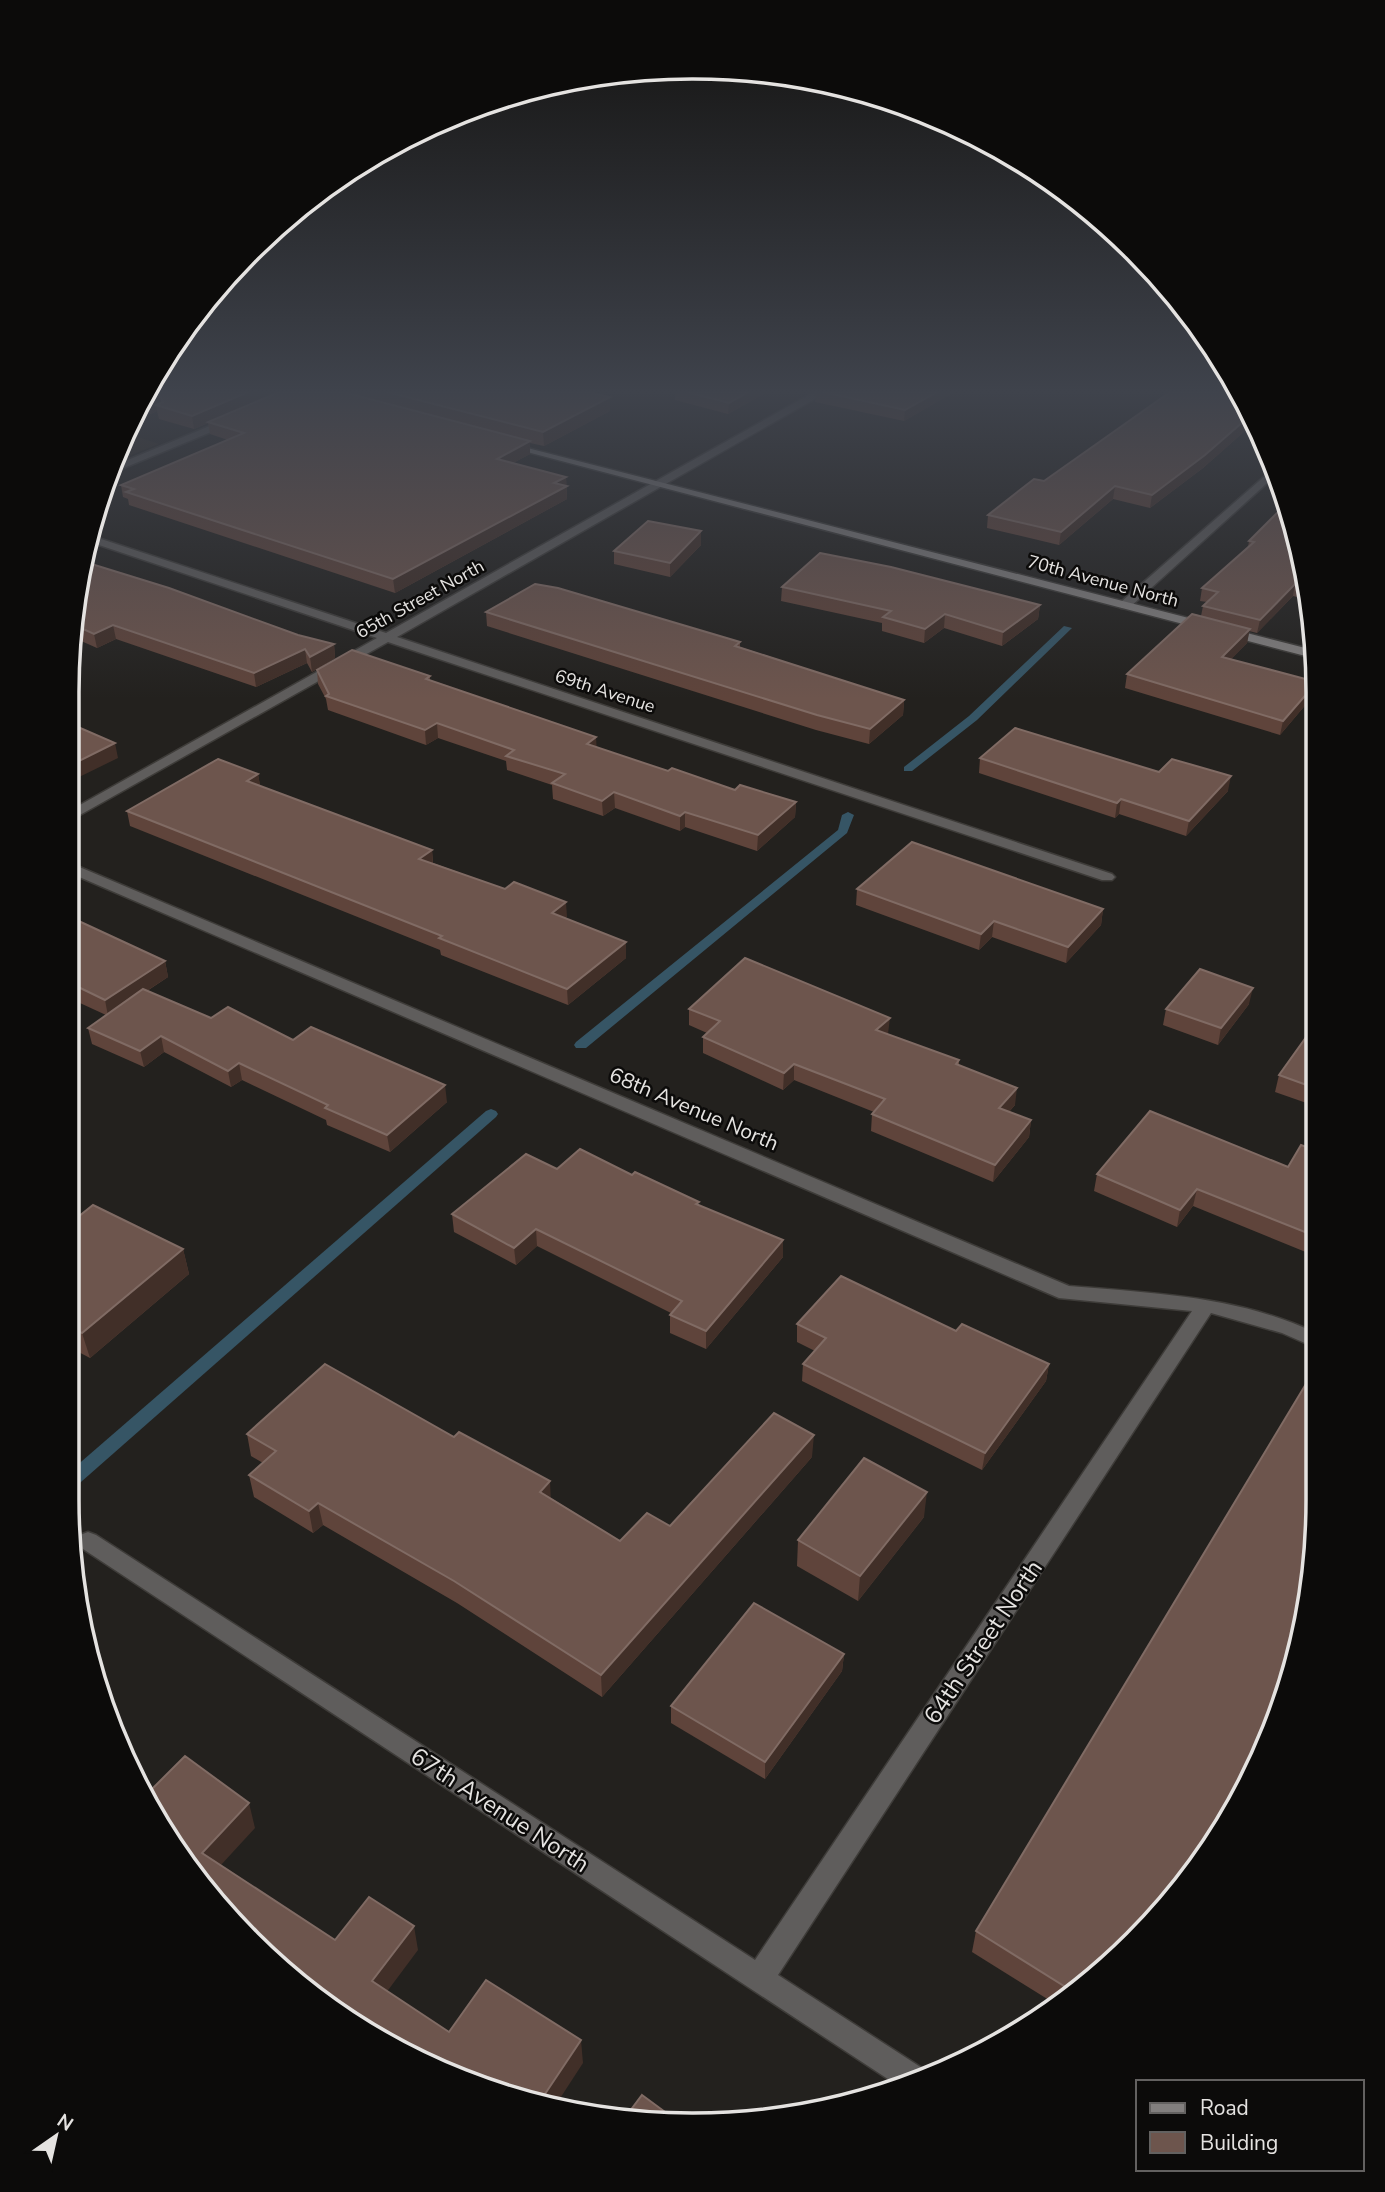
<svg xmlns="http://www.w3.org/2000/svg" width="1385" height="2192" viewBox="0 0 1385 2192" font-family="'Nunito Sans',sans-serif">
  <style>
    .built { fill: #2f2922 }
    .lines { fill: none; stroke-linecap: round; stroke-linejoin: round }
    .stream { fill: #365565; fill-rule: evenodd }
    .street-casing { stroke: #3e3c39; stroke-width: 3 }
    .secondary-casing { stroke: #3e3c39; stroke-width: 3 }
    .street { fill: #5f5d5c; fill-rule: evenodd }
    .secondary { fill: #827f7e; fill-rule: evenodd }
    .wall { fill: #5f443b }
    .shaded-wall { fill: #412f28 }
    .building { fill: #6d554d; stroke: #806b64; stroke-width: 2 }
    .labels { text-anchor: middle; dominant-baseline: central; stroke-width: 5; stroke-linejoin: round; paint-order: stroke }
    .far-street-label { font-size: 18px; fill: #e5e3e1; stroke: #0c0b0a }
    .street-label { font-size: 21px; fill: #e5e3e1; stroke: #0c0b0a }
    .near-street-label { font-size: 24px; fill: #e5e3e1; stroke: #0c0b0a }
    .rim { fill: none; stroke: #e5e3e1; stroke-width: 3.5 }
  </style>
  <rect width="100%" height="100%" fill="#23211e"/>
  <polygon class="built" points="126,433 159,444 111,463"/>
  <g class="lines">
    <g class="stream">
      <polygon points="1064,626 1072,628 977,720 912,771 904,771 904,767 969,716"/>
      <polygon points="848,812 854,815 847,833 586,1048 576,1048 574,1045 576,1042 838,830 842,815"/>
      <polygon points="491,1109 496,1111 498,1114 496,1117 73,1489 67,1491 67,1474 486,1111"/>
    </g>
    <defs>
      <g id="street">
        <polygon points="814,392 827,392 397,637 1112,874 1115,877 1112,880 1102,880 388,642 71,820 71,810 377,638 90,542 92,536 386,633"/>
        <polygon points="229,418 234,421 233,423 109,474 111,467"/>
        <polygon points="1274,468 1276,475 1129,608 1121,608 1121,602"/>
        <path d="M70,863L1069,1286C1152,1293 1237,1296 1314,1332V1347L1282,1333L1211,1313L778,1975L922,2068L924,2073L897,2085L80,1547L77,1541L80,1535L88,1532L96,1535L755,1960L1192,1311L1059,1298L70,873Z"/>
      </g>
      <polygon id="secondary" points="504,442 1317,651 1317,659 504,446"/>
    </defs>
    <use href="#street" class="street-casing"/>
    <use href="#secondary" class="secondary-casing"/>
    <use href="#street" class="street"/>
    <use href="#secondary" class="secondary"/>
  </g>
  <g class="wall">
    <polygon points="149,392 588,392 610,411 544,446 530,443 530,454 513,463 566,477 567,499 395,593 129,505 128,499 123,497 121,485 228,440 210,434 208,423 194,429 159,419 157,411 151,414 139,410"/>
    <polygon points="675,392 767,392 728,414 675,400"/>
    <polygon points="816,392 954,392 904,421 815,402"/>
    <polygon points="1254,415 1256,421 1203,468 1150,508 1113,499 1059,545 987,528 988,515 1044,481"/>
    <polygon points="1297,530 1309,600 1293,596 1257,633 1249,631 1247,643 1231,659 1317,682 1313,696 1280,735 1125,688 1127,674 1201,616 1203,606 1207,602 1200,601 1202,588 1248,547 1249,541"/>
    <polygon points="701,531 701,545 670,577 614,564 614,551"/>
    <polygon points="782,587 1040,605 1038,619 1002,646 944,628 924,643 882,631 882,623 781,601"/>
    <polygon points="72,611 298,635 334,644 335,658 312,672 307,663 256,687 116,639 97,648 72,637"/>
    <polygon points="486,612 740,642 740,647 904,700 903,715 869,744 816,730 487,626"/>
    <polygon points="317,670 430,676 430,680 596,747 668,771 735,790 796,802 795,817 757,851 685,827 680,831 615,808 603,816 553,799 552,785 507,770 506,761 438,738 426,745 328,710 326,699 318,684"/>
    <polygon points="980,758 1159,772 1228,791 1186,836 1119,814 1115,818 979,773"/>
    <polygon points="258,774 260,786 432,850 433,863 505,889 566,902 566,918 626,942 626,958 568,1005 441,955 440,950 130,826 127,811"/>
    <polygon points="857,889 1103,909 1101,925 1066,963 992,937 979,950 856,905"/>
    <polygon points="70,917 165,961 168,977 147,991 211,1018 293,1040 447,1102 390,1152 327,1125 326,1120 242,1080 231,1087 164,1052 144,1067 92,1044 88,1028 106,1015 69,998"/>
    <polygon points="1249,1004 1218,1045 1163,1025 1166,1009"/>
    <polygon points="689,1009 888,1035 959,1060 959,1065 1015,1105 1009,1112 1031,1120 1029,1137 993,1182 871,1131 872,1114 874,1112 794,1080 783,1090 703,1053 703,1037 707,1033 689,1025"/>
    <polygon points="1316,1030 1315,1106 1275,1092 1279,1075"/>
    <polygon points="1315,1150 1315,1252 1313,1255 1193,1206 1177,1227 1094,1191 1097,1174 1288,1167"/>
    <polygon points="557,1169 632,1175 783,1257 706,1349 670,1333 670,1315 671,1313 537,1246 516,1265 454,1232 452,1214"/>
    <polygon points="68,1225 183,1249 189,1274 90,1358 67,1346"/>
    <polygon points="797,1324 956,1331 1049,1364 1046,1381 982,1470 802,1381 803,1364 815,1351 797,1342"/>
    <polygon points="247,1434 551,1498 620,1541 670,1526 812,1457 602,1697 457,1603 323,1525 313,1533 254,1497 249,1475 263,1463 251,1456"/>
    <polygon points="924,1517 858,1601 797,1566 798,1540"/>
    <polygon points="844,1654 842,1671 765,1779 671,1723 671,1706"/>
    <polygon points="1189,1881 1057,2005 972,1952 976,1931"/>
  </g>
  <g class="shaded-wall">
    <polygon points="248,392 283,392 208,422 208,423 194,429 192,416"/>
    <polygon points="748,392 767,392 728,414 729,403"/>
    <polygon points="937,392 954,392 904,421 905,410"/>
    <polygon points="160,396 162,407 156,405 157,411 151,414 148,400"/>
    <polygon points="610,397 610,411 544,446 543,432"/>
    <polygon points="1253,413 1256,421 1203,468 1150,508 1152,495"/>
    <polygon points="530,441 530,454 498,471 497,459"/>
    <polygon points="566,477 567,499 395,593 393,579"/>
    <polygon points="1115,486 1113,499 1059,545 1061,532"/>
    <polygon points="701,531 701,545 670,577 670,563"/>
    <polygon points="1295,584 1293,596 1257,633 1260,620"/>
    <polygon points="1040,605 1038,619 1002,646 1003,632"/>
    <polygon points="945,614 944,628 924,643 925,629"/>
    <polygon points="113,625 116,639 97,648 94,634"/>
    <polygon points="1250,629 1247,643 1220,671 1222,657"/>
    <polygon points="334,644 335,658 312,672 310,657"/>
    <polygon points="305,649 307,663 256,687 254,673"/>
    <polygon points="1317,682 1313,696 1280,735 1283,721"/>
    <polygon points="904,700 903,715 869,744 870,729"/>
    <polygon points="437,723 438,738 426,745 425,730"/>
    <polygon points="596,737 597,752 587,744"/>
    <polygon points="115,743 118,758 71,781 71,765"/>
    <polygon points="258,774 261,790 247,781"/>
    <polygon points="1231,776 1228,791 1186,836 1189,821"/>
    <polygon points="614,792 615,808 603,816 602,801"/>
    <polygon points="1121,799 1119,814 1115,818 1117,803"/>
    <polygon points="796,802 795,817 757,851 758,835"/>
    <polygon points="685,812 685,827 680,831 680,816"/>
    <polygon points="432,850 433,866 419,859"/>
    <polygon points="566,902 567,917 553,929 552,913"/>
    <polygon points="1103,909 1101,925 1066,963 1068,947"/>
    <polygon points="994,921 992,937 979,950 981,934"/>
    <polygon points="626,942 626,958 568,1005 567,989"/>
    <polygon points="165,961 168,977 108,1016 105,1000"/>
    <polygon points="1253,988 1249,1004 1218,1045 1221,1028"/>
    <polygon points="890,1018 888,1034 876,1030"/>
    <polygon points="161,1036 164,1052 144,1067 140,1051"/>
    <polygon points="239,1063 242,1080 231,1087 228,1071"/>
    <polygon points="794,1064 794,1080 783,1090 784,1073"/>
    <polygon points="445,1085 447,1102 390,1152 387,1135"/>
    <polygon points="1017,1088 1015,1105 997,1125 999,1108"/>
    <polygon points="1031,1120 1029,1137 993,1182 995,1165"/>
    <polygon points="1197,1189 1193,1206 1177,1227 1180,1210"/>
    <polygon points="536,1229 537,1246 516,1265 514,1248"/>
    <polygon points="783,1240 783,1257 706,1349 706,1331"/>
    <polygon points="183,1249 189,1274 90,1358 82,1333"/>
    <polygon points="1049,1364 1046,1381 982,1470 985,1453"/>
    <polygon points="814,1435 812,1457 602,1697 601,1675"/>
    <polygon points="550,1481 551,1503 540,1492"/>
    <polygon points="927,1492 924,1517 858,1601 860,1576"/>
    <polygon points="318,1503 323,1525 313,1533 309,1511"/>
    <polygon points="844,1654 842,1671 765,1779 765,1762"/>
    <polygon points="1274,1726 1271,1739 1249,1777 1251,1771"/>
    <polygon points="249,1803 255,1828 209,1878 202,1853"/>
    <polygon points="414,1926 418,1950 377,2005 372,1981"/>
    <polygon points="581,2040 583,2063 557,2103 541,2100"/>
  </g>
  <g class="building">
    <polygon points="149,392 248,392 192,416 156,405 163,402 160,396 148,400 145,399"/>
    <polygon points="279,392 343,392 530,441 497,459 566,477 554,483 567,486 393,579 126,492 134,489 121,485 244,433 208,422"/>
    <polygon points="387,392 588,392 610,397 543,432"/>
    <polygon points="687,392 748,392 729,403"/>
    <polygon points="823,392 937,392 905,410"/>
    <polygon points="1170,392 1238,392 1253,413 1205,455 1152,495 1115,486 1061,532 988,515 1034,479 1044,481"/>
    <polygon points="1287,503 1297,530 1306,587 1295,584 1260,620 1203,606 1218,592 1202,588 1254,542 1249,541"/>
    <polygon points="648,521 701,531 670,563 614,551"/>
    <polygon points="820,553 891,567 1040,605 1003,632 945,614 925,629 883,617 891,611 782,587"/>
    <polygon points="85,562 169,588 298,635 334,644 310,657 305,649 254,673 113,625 94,634 72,624 72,611"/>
    <polygon points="535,584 558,588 740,642 735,646 904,700 870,729 817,715 486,612"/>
    <polygon points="1192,614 1250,629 1222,657 1317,682 1283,721 1127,674"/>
    <polygon points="352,650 430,676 426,679 596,737 587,744 668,771 672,768 735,790 740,785 796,802 758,835 685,812 680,816 614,792 602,801 552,783 565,774 506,756 514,750 437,723 425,730 326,696 329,694 317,670"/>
    <polygon points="71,724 115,743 71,765"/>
    <polygon points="1015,728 1159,772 1172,759 1231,776 1189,821 1121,799 1117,803 980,758"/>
    <polygon points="218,759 258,774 247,781 432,850 419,859 505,889 514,882 566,902 552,913 626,942 567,989 439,938 442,936 127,811"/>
    <polygon points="912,842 1103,909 1068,947 994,921 981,934 857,889"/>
    <polygon points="70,917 165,961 105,1000 70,983"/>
    <polygon points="745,958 890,1018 876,1030 959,1060 956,1064 1017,1088 999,1108 1031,1120 995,1165 872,1114 885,1099 794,1064 784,1073 703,1037 720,1021 689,1009"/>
    <polygon points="1200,969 1253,988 1221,1028 1166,1009"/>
    <polygon points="143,989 211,1018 228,1007 293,1040 311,1027 445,1085 387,1135 325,1108 328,1105 239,1063 228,1071 161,1036 140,1051 88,1028"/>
    <polygon points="1312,1029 1316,1030 1315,1088 1279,1075"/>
    <polygon points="1150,1111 1288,1167 1301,1145 1315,1150 1315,1236 1197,1189 1180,1210 1097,1174"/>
    <polygon points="580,1149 632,1175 635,1172 699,1202 696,1204 783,1240 706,1331 670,1315 682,1301 536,1229 514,1248 452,1214 526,1154 557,1169"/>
    <polygon points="93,1205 183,1249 82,1333 68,1325 68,1225"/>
    <polygon points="841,1276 956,1331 962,1324 1049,1364 985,1453 803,1364 826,1338 797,1324"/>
    <polygon points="325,1364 454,1437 459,1432 550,1481 540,1492 620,1541 647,1513 670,1526 774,1413 814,1435 601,1675 454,1581 318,1503 309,1511 249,1475 276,1451 247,1434"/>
    <polygon points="1306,1384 1314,1387 1313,1581 1274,1726 1251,1771 1252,1771 1189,1881 1072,1991 976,1931"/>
    <polygon points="864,1458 927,1492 860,1576 798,1540"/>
    <polygon points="754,1603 844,1654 765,1762 671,1706"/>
    <polygon points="185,1756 249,1803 202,1853 335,1940 369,1897 414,1926 372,1981 449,2032 486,1980 581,2040 541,2100 491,2092 312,1996 172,1848 146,1795"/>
    <polygon points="642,2095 680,2123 627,2115"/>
  </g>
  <linearGradient id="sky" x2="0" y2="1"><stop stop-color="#131210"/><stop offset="0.56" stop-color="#3f434c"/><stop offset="1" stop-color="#3f434c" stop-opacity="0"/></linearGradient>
  <rect width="1385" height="699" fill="url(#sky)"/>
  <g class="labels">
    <g class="far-street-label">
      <text transform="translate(1103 581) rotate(15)">70th Avenue North</text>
      <text transform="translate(420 599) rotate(-29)">65th Street North</text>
      <text transform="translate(605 691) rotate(18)">69th Avenue</text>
    </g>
    <g class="street-label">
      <text transform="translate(694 1109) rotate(23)">68th Avenue North</text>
    </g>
    <g class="near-street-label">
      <text transform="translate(983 1642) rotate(-56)">64th Street North</text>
      <text transform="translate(500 1810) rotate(33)">67th Avenue North</text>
    </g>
  </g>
  <path d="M0 0H1385V2192H0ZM692 79H693A613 613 0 0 1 1306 692V1500A613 613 0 0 1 693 2113H692A613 613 0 0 1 79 1500V692A613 613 0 0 1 692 79Z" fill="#0c0b0a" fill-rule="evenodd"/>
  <path class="rim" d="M692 79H693A613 613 0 0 1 1306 692V1500A613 613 0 0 1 693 2113H692A613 613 0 0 1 79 1500V692A613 613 0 0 1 692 79Z"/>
  <rect x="1136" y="2080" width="228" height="91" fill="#0c0b0a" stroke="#636160" stroke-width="2"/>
  <rect x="1150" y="2103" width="35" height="10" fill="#827f7e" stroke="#636160" stroke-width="2"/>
  <text x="1200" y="2115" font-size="21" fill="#e5e3e1">Road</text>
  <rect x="1150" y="2132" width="35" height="21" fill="#6d554d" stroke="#636160" stroke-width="2"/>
  <text x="1200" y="2150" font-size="21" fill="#e5e3e1">Building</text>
  <g transform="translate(56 2136) rotate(34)" stroke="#0c0b0a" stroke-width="5" paint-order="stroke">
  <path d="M0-5L12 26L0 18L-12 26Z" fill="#e5e3e1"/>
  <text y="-10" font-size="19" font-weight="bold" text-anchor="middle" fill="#e5e3e1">N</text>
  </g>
</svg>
